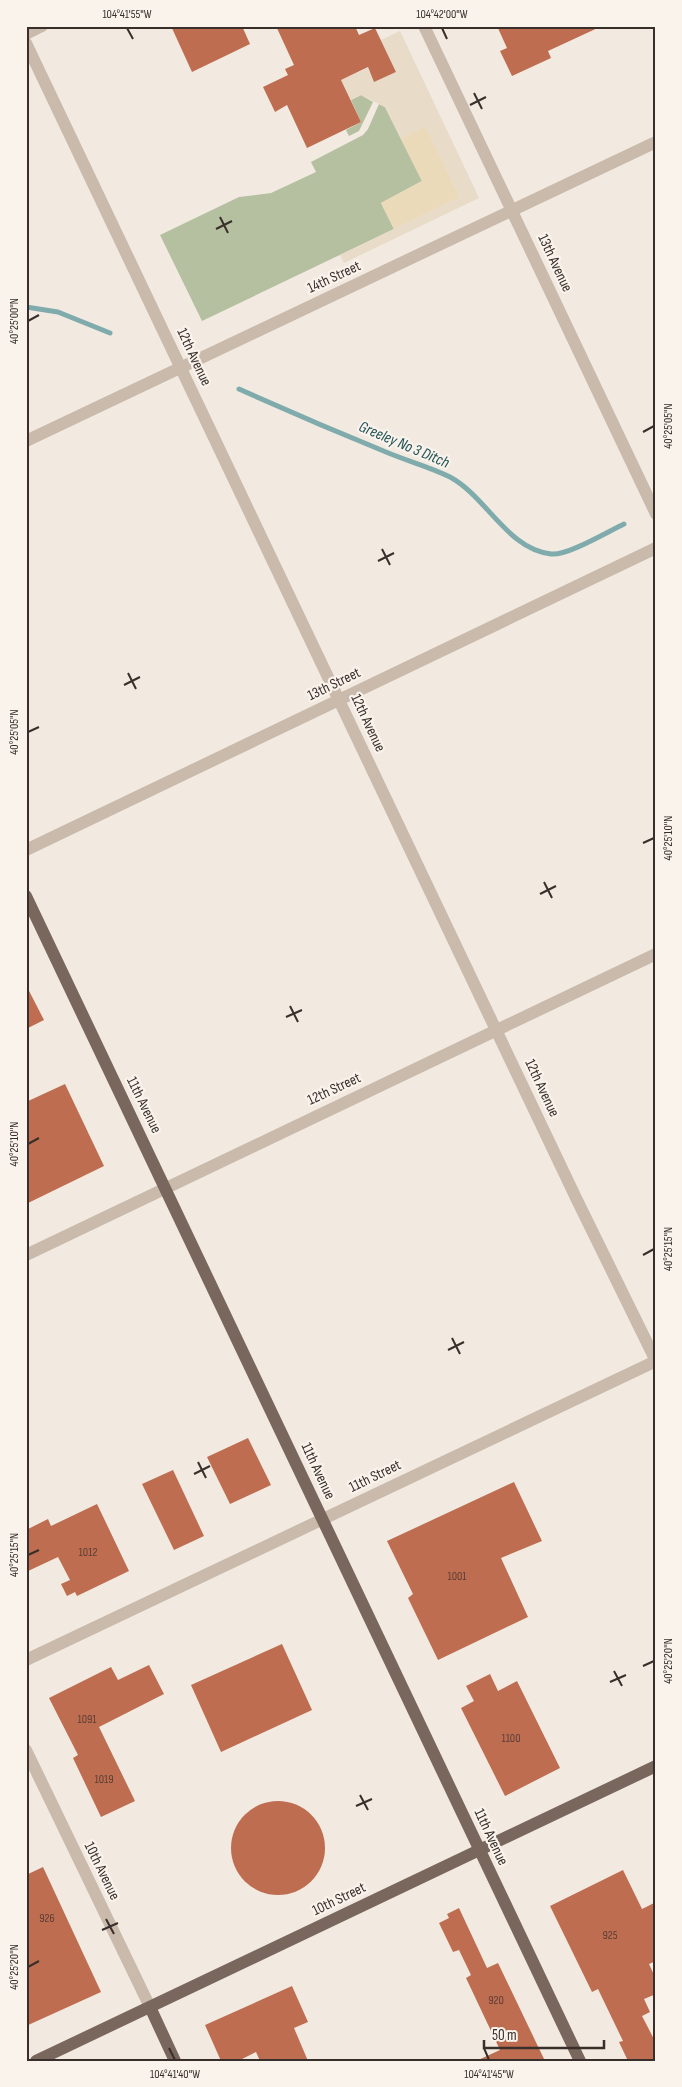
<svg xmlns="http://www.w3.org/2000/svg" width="682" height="2087" viewBox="0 0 682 2087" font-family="'Sofia Sans Condensed',sans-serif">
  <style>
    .green { fill: #b5c0a0 }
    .sand { fill: #eadab9 }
    .plaza { fill: #e8dbc8 }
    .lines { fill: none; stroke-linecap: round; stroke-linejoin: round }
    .stream { stroke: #80abad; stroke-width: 5 }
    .building { fill: #be6d51 }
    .minor { stroke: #c9baac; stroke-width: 12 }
    .major { stroke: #79675d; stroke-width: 12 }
    .ticks { fill: none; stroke: #382f2b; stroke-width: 2 }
    .labels { text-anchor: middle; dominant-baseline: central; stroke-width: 4.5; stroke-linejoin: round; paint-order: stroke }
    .number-label { font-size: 12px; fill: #5a3e34 }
    .street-label { font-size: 15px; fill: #382f2b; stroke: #f9f3ec }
    .water-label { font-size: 16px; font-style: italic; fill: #225357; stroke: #f9f3ec }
    .neatline { fill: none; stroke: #382f2b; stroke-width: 2 }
    .ticks-label { font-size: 12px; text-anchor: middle; fill: #382f2b }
  </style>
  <rect width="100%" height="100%" fill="#f2eae0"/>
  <g class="green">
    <polygon points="361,95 373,102 359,131 349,136 346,130 361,122 351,100"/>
    <polygon points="379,104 385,107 422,181 381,203 394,229 202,321 160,235 239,197 271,193 316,172 311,162 363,135 368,129"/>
  </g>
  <polygon class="sand" points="425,126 460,197 394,229 381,203 422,181 401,139"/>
  <polygon class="plaza" points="400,31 479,198 344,263 340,255 460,197 425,127 401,139 385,107 361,95 351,100 341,80 368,68 374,82 396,72 381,40"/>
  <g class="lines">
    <g class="stream">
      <polyline points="26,307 58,312 110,333"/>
      <path d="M239,389C288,411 337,432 386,452C407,461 430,467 450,477C487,497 507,549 551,554C567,556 607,532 624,524"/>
    </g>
  </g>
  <g class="building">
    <polygon points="171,26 242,26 250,44 192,72"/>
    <polygon points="276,26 355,26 359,35 375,28 396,72 374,82 368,67 341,80 361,122 307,148 287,105 275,112 263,87 288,75 285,69 294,65"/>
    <polygon points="497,26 602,26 548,51 551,58 512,76 500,51 507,48"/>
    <polygon points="26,985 44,1020 26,1029"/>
    <polygon points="65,1084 104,1166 26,1204 26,1102"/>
    <polygon points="248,1438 271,1485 230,1504 207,1457"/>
    <polygon points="173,1470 204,1536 174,1550 142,1484"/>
    <polygon points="514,1482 542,1541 501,1558 528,1617 438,1660 408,1598 413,1594 387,1541"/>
    <polygon points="97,1504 129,1571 77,1596 75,1592 67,1596 61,1584 70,1580 58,1557 26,1572 26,1530 48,1519 51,1526"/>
    <polygon points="282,1644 312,1710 221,1752 191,1685"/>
    <polygon points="149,1665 164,1694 99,1727 135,1801 101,1817 73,1758 78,1755 49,1698 111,1667 118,1680"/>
    <polygon points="490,1674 498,1691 517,1681 560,1768 505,1796 461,1708 474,1701 466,1686"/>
    <circle cx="278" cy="1848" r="47"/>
    <polygon points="43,1867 101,1992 26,2026 26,1875"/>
    <polygon points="623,1870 642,1909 656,1902 656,1961 649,1964 656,1979 656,1994 644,1999 650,2012 642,2016 656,2043 656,2058 651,2061 628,2061 619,2042 623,2041 598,1989 592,1992 550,1906"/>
    <polygon points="459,1908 487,1968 498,1963 545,2061 476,2061 500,2050 466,1978 471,1975 459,1950 453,1952 439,1923 449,1918 447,1914"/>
    <polygon points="292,1986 308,2022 294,2028 308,2061 260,2061 256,2052 238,2061 221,2061 205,2025"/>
  </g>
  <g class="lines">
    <g class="minor">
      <polyline points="424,26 656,514"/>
      <polyline points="26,34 42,26"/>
      <polyline points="26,43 577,1200 656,1361"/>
      <polyline points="26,441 656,142"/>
      <polyline points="26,850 656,548"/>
      <polyline points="26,1255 656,954"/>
      <polyline points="26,1660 656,1361"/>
      <polyline points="26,1750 150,2007"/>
    </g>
    <g class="major">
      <polyline points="26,896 580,2061"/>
      <polyline points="150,2007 175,2061"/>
      <polyline points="36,2061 656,1766"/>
    </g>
  </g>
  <path class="ticks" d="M127,28L133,39M442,28L447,39M474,93L482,109M470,105L486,97M220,217L228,233M216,229L232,221M28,321L39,315M643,432L654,426M382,549L390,565M378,561L394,553M128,673L136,689M124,685L140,677M28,732L39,727M643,843L654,838M544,882L552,898M540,894L556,886M290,1006L298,1022M286,1017L302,1010M28,1144L39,1138M643,1255L654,1249M452,1338L460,1354M448,1350L464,1342M198,1462L206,1478M194,1474L210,1466M28,1555L39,1550M643,1666L654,1661M614,1671L622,1686M610,1682L626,1675M360,1795L368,1810M356,1806L372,1799M106,1919L114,1934M102,1930L118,1923M28,1967L39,1961M169,2048L175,2060M484,2048L489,2060"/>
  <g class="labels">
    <g class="number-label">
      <text x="88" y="1552">1012</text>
      <text x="457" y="1576">1001</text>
      <text x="87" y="1719">1091</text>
      <text x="511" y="1738">1100</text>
      <text x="104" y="1779">1019</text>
      <text x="47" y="1918">926</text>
      <text x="610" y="1935">925</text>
      <text x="496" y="2000">920</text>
    </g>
    <g class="street-label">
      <text transform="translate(555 263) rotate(65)">13th Avenue</text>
      <text transform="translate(334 277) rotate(-25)">14th Street</text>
      <text transform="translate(194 357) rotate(65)">12th Avenue</text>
      <text transform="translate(334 684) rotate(-26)">13th Street</text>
      <text transform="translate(368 723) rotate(65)">12th Avenue</text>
      <text transform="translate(542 1088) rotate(65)">12th Avenue</text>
      <text transform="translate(334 1089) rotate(-25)">12th Street</text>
      <text transform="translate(144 1105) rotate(64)">11th Avenue</text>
      <text transform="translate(318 1471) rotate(65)">11th Avenue</text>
      <text transform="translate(375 1476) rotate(-26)">11th Street</text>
      <text transform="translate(491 1837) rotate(65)">11th Avenue</text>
      <text transform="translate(102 1871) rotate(64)">10th Avenue</text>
      <text transform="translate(339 1899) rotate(-26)">10th Street</text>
    </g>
    <g class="water-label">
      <text transform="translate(404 445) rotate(23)">Greeley No 3 Ditch</text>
    </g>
  </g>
  <rect width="682" height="2087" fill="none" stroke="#f9f3ec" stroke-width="55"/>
  <path d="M484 2040v8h120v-8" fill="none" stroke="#382f2b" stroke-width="2.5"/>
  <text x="492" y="2040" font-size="15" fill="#382f2b" stroke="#f9f3ec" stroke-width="4" paint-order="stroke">50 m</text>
  <rect x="28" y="28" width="626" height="2032" class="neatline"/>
  <g class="ticks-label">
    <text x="127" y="18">104°41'55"W</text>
    <text x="442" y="18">104°42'00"W</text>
    <text transform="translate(14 321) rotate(-90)" y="4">40°25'00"N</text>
    <text transform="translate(668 426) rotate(-90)" y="4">40°25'05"N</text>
    <text transform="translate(14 732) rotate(-90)" y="4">40°25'05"N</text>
    <text transform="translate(668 838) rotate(-90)" y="4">40°25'10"N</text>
    <text transform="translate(14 1144) rotate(-90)" y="4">40°25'10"N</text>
    <text transform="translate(668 1249) rotate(-90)" y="4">40°25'15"N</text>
    <text transform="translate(14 1555) rotate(-90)" y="4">40°25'15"N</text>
    <text transform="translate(668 1661) rotate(-90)" y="4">40°25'20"N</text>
    <text transform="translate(14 1967) rotate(-90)" y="4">40°25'20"N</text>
    <text x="175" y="2078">104°41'40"W</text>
    <text x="489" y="2078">104°41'45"W</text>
  </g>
</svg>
